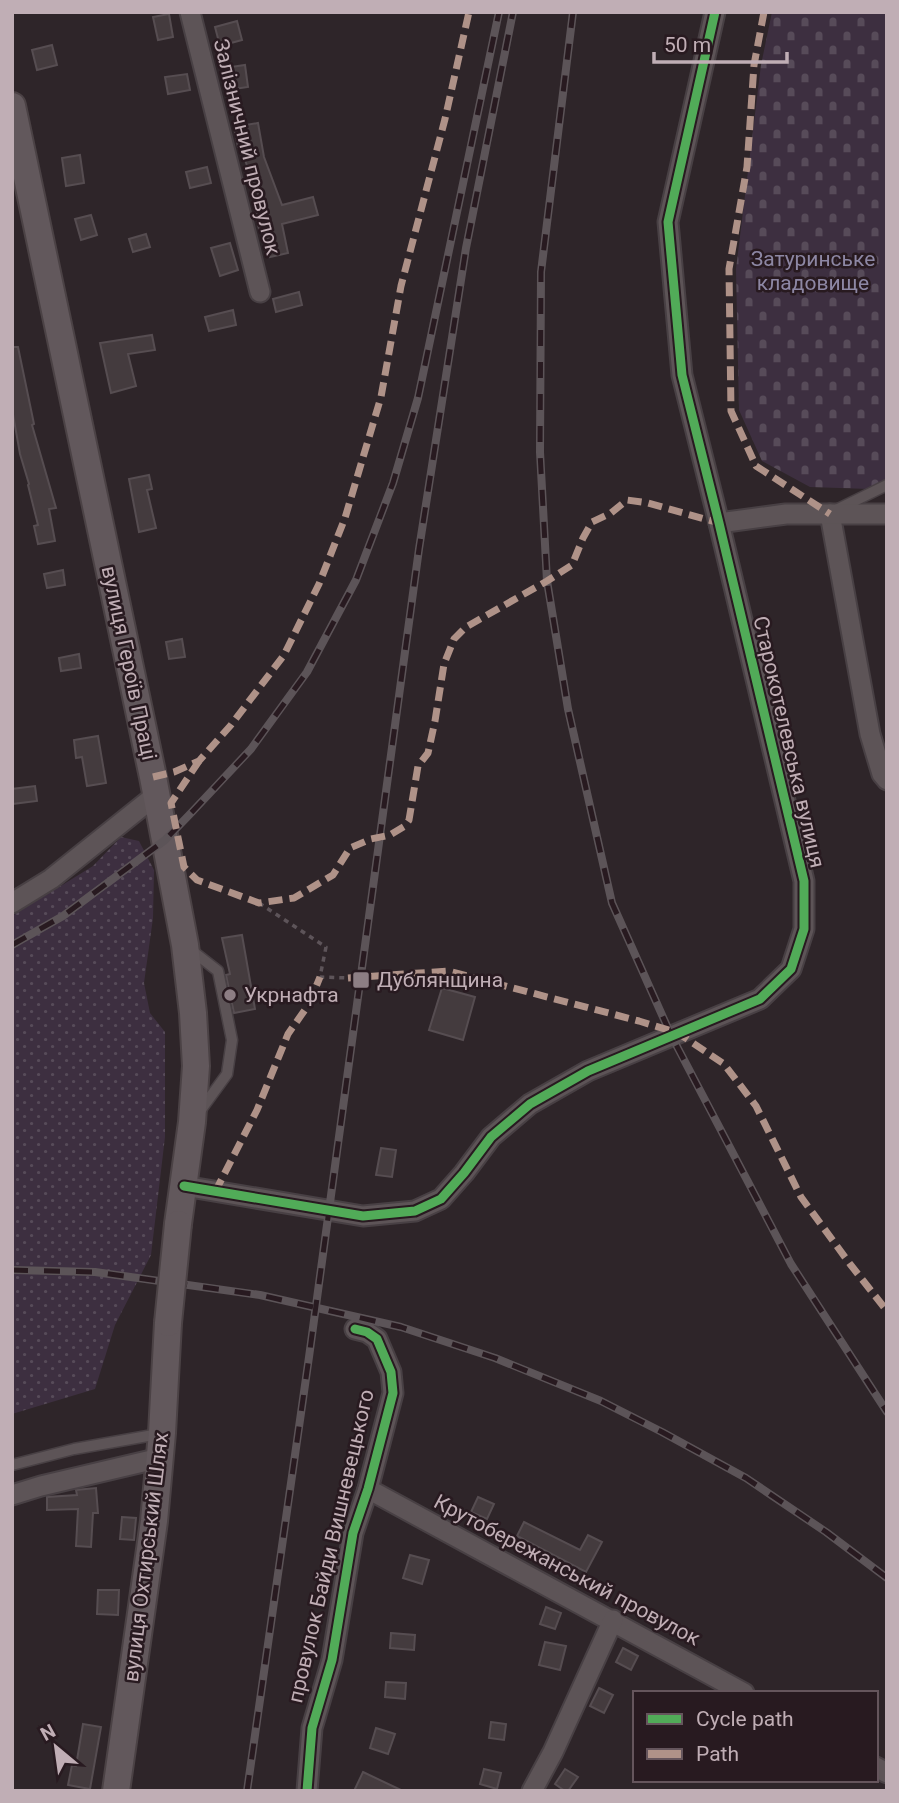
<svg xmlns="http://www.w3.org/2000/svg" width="899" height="1803" viewBox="0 0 899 1803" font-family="Roboto,sans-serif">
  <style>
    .grass { fill: url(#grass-dots) }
    .cemetery { fill: url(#cemetery-stones) }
    .building { fill: #443b3e; stroke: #564d51; stroke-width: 2 }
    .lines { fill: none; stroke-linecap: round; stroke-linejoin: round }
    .lane-casing { stroke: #484044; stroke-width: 13 }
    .street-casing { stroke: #484044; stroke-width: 23 }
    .secondary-casing { stroke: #4b4245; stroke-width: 30 }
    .path { stroke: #5d5459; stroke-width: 3.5; stroke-dasharray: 5 5; stroke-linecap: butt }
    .lane { stroke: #5d5457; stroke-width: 10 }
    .street { stroke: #5d5457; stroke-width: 19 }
    .secondary { stroke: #62585c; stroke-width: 26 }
    .rail-casing { stroke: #5c5458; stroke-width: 8 }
    .rail { stroke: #281a20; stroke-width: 5; stroke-dasharray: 16; stroke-linecap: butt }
    .secondary-bridge-casing { stroke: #4b4245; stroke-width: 30; stroke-linecap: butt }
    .secondary-bridge { stroke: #62585c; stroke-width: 26 }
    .quiet { stroke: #af9288; stroke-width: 7; stroke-dasharray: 14 7; stroke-linecap: butt }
    .cycleway-casing { stroke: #281a20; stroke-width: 13 }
    .cycleway { stroke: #51ab58; stroke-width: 9 }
    .poi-dot { fill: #8d7e84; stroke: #281a20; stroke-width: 2.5 }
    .labels { text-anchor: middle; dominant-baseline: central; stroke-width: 5; stroke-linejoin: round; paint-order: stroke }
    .street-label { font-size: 21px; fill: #c0aeb5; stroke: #281a20 }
    .park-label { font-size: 21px; fill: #8d87a4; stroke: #281a20 }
    .poi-label { font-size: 21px; fill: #c0aeb5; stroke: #281a20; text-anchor: start }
  </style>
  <defs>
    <pattern id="grass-dots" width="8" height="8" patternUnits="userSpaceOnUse" patternTransform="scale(1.75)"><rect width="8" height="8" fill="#3d2f40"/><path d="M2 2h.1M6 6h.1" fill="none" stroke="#574b59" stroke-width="1.8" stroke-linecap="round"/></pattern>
    <pattern id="cemetery-stones" width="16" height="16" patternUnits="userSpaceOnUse" patternTransform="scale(1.75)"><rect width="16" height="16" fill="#3d2f40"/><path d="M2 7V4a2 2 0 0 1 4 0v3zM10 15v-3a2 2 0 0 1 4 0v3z" fill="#574b59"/></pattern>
  </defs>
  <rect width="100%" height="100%" fill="#2e2529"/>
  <polygon class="grass" points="121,837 139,841 154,870 153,918 144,983 150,1013 165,1032 165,1137 151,1255 115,1325 95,1389 12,1414 12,916 93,866"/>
  <polygon class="cemetery" points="772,12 887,12 887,494 870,489 810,487 762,461 739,410 736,269 761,65"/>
  <g class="building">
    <polygon points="169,14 173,37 158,40 153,17"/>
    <polygon points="237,21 242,40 220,46 215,27"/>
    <polygon points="52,45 57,65 37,70 32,50"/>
    <polygon points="245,65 248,87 227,90 224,68"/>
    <polygon points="187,74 190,90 168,94 165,77"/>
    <polygon points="258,123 264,157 282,205 313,197 318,215 282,224 288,253 270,257 264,228 259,229 254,207 262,205 240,147 238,147 234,127"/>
    <polygon points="80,155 84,183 66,186 62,158"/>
    <polygon points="207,167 211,183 190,188 186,172"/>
    <polygon points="91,215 97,235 81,240 75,219"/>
    <polygon points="146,234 150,247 133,252 129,239"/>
    <polygon points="230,243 238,270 220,276 211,248"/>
    <polygon points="299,292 302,305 276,312 273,299"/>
    <polygon points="233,310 236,325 209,331 205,317"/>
    <polygon points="152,335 155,350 128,354 136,386 111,393 100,343"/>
    <polygon points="12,347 18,347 34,424 32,425 56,508 49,509 55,541 38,544 34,526 38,525 28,485 29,484 20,454 12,409"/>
    <polygon points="149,475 152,489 147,490 156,528 139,532 129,479"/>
    <polygon points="63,570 65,585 47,588 44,574"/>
    <polygon points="182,639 185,657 169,659 166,642"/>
    <polygon points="79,654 81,668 61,671 59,658"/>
    <polygon points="98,736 106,783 87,786 82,757 76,758 74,740"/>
    <polygon points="35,786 37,801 12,804 12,789"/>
    <polygon points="242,935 255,1009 234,1013 226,975 230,974 222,938"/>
    <polygon points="442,988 475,997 463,1040 429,1030"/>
    <polygon points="381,1148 396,1150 392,1177 376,1175"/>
    <polygon points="96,1488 98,1513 93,1513 91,1547 76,1546 78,1509 47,1510 47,1497 77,1495 76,1490"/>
    <polygon points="478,1497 494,1504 487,1519 471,1512"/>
    <polygon points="122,1517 136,1518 134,1540 120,1539"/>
    <polygon points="524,1522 580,1550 588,1535 602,1542 586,1572 517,1536"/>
    <polygon points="410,1555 429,1560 422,1584 403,1578"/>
    <polygon points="98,1590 119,1590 118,1615 97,1614"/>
    <polygon points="546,1607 561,1613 555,1629 540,1624"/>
    <polygon points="391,1633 415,1635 414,1650 390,1648"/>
    <polygon points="545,1642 566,1646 560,1670 539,1665"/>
    <polygon points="623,1648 638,1656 631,1670 616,1662"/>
    <polygon points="386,1682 406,1683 405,1699 385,1697"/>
    <polygon points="599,1688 613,1695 604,1713 590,1706"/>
    <polygon points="491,1722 506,1724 504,1740 489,1738"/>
    <polygon points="83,1724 101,1727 90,1789 68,1785 72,1765 76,1766"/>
    <polygon points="376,1728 395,1734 388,1754 370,1748"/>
    <polygon points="484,1769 501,1773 497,1789 480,1784"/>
    <polygon points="565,1769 578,1777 568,1791 565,1791 555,1784"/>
    <polygon points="363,1772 403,1791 354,1791"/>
  </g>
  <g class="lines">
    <defs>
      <g id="lane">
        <polyline points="836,510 887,485"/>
        <polyline points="191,950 218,971 232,1040 227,1074 200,1111"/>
        <polyline points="12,1465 74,1449 159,1434"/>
      </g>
      <g id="street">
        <polyline points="190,12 260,292"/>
        <polyline points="830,514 870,734 882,774 887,780"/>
        <polyline points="719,523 786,514 887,514"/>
        <polyline points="12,903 51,879 156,795"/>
        <polyline points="184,1186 363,1216 415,1211 441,1199 464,1173 491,1137 530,1104 588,1071 760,999 791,969 804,929 804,881 719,523 682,375 668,222 715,12"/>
        <polyline points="368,1489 744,1693"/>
        <polyline points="12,1495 41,1486 160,1458"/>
        <polyline points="876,1767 887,1773"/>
        <polyline points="307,1791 312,1728 332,1660 353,1533 368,1489 393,1393 391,1372 377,1339 367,1332 355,1329"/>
        <polyline points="532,1791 553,1752 613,1620"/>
      </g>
      <g id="secondary">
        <polyline points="12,106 153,777 185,945 193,1013 196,1066 192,1122 178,1224"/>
        <polyline points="116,1791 154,1521 162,1433 168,1323"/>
      </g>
    </defs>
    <use href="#lane" class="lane-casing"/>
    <use href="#street" class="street-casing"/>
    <use href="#secondary" class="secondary-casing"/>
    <polyline class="path" points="259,903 326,947 320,977 348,978"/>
    <use href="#lane" class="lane"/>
    <use href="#street" class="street"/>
    <use href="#secondary" class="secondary"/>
    <defs>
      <g id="rail">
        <polyline points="573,12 541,272 540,452 547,581 568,709 612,903 671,1035 791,1264 887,1412"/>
        <polyline points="12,945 63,916 165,840 192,812 251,749 307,672 356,580 393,483 418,398 499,12"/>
        <polyline points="12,1270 95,1272 260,1295 401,1327 495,1358 601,1401 662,1432 746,1478 826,1532 887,1578"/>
        <polyline points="247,1791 309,1357 419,549 466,248 513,12"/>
      </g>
    </defs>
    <use href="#rail" class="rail-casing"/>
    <use href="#rail" class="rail"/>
    <defs>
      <polyline id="secondary-bridge" points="168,1323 178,1224"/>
    </defs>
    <use href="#secondary-bridge" class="secondary-bridge-casing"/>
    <use href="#secondary-bridge" class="secondary-bridge"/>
    <g class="quiet">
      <polyline points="764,12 754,65 747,167 729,269 731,411 756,466 830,514"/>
      <polyline points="199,761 171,803 184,867 197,880 259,903 294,898 333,875 350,848 371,839 390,835 405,826 409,820 418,766 428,753 435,721 444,664 454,639 466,627 547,581 572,565 583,538 592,522 611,513 627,500 648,503 719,523"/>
      <polyline points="153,777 174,772 199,761 231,725 284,655 319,584 345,518 381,397 401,286 445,119 469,12"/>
      <polyline points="348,978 448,971 639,1021 678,1033 724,1064 756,1106 801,1197 850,1264 887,1311"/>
      <polyline points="215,1192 257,1110 288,1034 309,1004 320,977"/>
    </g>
    <defs>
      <g id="cycleway">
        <polyline points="184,1186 363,1216 415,1211 441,1199 464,1173 491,1137 530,1104 588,1071 760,999 791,969 804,929 804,881 719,523 682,375 668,222 715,12"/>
        <polyline points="307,1791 312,1728 332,1660 353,1533 368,1489 393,1393 391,1372 377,1339 367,1332 355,1329"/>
      </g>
    </defs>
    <use href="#cycleway" class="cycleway-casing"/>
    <use href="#cycleway" class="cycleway"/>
  </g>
  <g class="poi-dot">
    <rect x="352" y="971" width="18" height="18" rx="3.5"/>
    <circle cx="230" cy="995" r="7"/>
  </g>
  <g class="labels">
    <g class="street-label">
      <text transform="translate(247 147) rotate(76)">Залізничний провулок</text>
      <text transform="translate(129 663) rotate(78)">вулиця Героїв Праці</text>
      <text transform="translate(789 742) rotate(77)">Старокотелевська вулиця</text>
      <text transform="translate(331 1546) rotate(-77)">провулок Байди Вишневецького</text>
      <text transform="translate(146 1557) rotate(-83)">вулиця Охтирський Шлях</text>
      <text transform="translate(567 1570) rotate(28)">Крутобережанський провулок</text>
    </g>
    <g class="park-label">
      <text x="813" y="259">Затуринське<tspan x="813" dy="24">кладовище</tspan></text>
    </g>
    <g class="poi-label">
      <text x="377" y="980">Дублянщина</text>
      <text x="244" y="995">Укрнафта</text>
    </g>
  </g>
  <rect width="899" height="1803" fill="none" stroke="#c0aeb5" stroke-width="28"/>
  <rect x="633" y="1691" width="245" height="91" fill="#281a20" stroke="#65555c" stroke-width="2"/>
  <rect x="647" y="1714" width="35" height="10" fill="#51ab58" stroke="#65555c" stroke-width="2"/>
  <text x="696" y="1726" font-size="21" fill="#c0aeb5">Cycle path</text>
  <rect x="647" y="1749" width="35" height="10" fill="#af9288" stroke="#65555c" stroke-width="2"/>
  <text x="696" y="1761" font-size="21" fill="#c0aeb5">Path</text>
  <g transform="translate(56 1747) rotate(331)" stroke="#281a20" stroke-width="5" paint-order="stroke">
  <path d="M0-5L12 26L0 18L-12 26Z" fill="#c0aeb5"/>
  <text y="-10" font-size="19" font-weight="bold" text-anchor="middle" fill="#c0aeb5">N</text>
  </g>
  <path d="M654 52v10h133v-10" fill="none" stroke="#c0aeb5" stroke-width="3.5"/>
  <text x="664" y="52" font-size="21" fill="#c0aeb5" stroke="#281a20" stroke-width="5" paint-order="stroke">50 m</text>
</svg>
